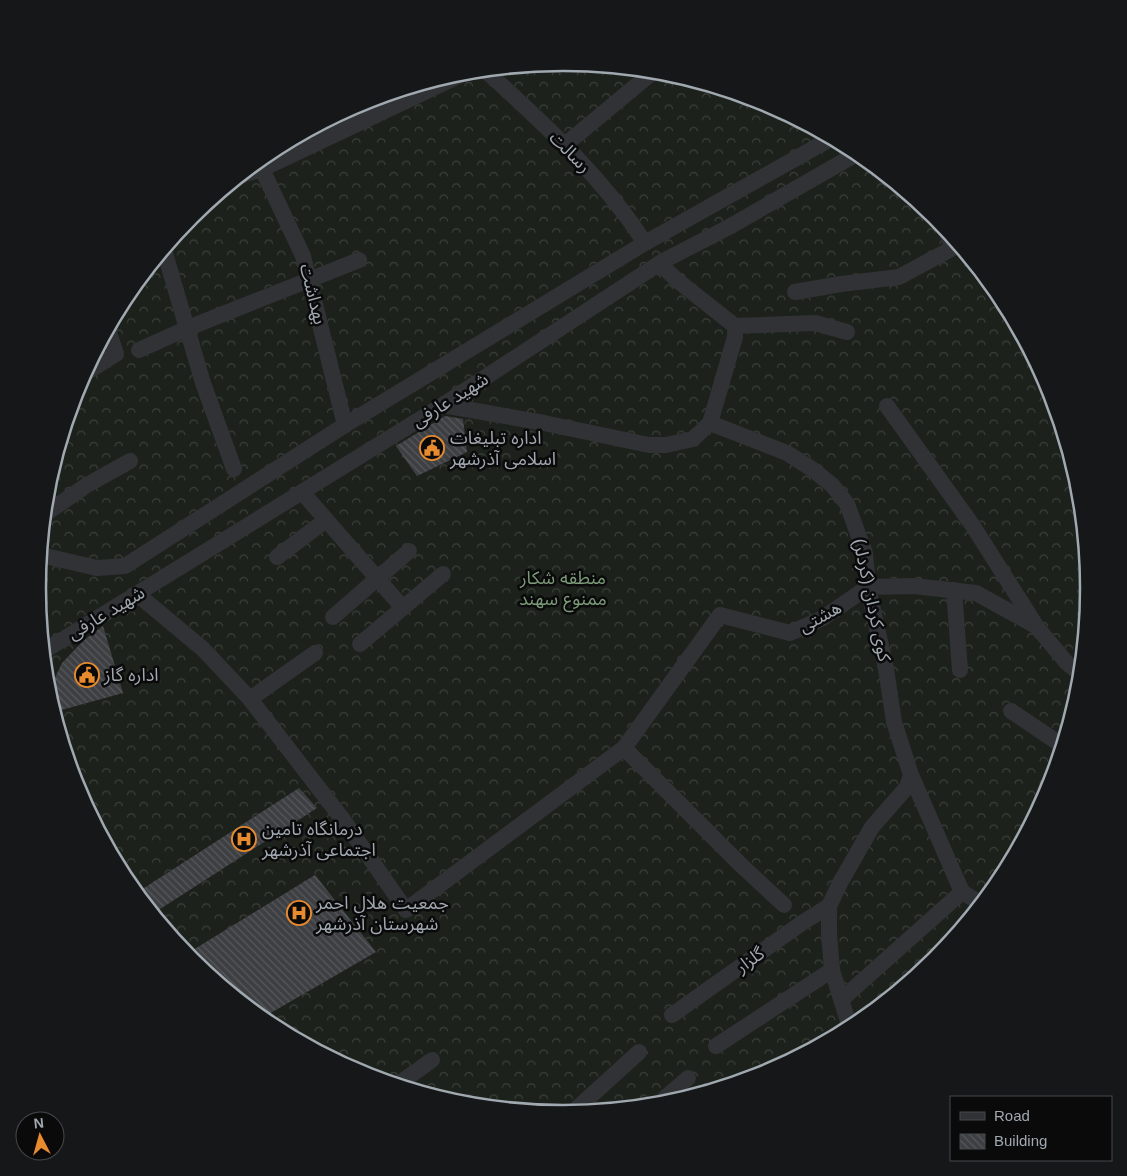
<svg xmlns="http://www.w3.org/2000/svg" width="1127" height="1176" viewBox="0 0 1127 1176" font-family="Helvetica,'Noto Sans Arabic',sans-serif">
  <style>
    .park { fill: url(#park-crowns) }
    .building { fill: url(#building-back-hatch) }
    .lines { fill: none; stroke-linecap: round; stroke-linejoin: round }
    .minor { stroke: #303235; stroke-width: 16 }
    .labels { text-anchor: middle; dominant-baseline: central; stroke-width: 5; stroke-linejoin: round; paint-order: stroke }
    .street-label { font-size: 18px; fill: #a0a8b0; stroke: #0a0a0b }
    .poi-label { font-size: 18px; fill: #a0a8b0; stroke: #0a0a0b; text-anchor: start }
    .park-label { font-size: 18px; fill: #7c9b78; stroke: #0a0a0b }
    .rim { fill: none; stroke: #a0a8b0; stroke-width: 2.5 }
  </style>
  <defs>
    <pattern id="park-crowns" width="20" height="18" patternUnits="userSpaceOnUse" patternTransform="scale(1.25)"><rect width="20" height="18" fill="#1c221b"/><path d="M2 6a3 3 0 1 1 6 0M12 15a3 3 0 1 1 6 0" fill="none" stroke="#3a3f3a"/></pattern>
    <pattern id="building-back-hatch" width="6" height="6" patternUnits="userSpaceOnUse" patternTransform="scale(1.25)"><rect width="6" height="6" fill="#3e3f43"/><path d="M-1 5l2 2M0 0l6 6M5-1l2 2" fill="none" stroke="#57585c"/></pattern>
  </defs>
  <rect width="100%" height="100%" fill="#0f0f10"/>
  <circle class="park" cx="563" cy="588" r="524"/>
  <g class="building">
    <polygon points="445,416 463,419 467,452 417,476 396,446"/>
    <polygon points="103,626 123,693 54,712 49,694 51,686 62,663 84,640"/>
    <polygon points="299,788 317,808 157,911 141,890"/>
    <polygon points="315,875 376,952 262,1018 215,979 193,950"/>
  </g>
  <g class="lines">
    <g class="minor">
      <path d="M485,70C544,124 601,175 645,243"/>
      <polyline points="368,100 375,116"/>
      <polyline points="566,144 654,71"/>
      <polyline points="262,169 303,256 345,425"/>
      <polyline points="242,175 262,169 469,71"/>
      <polyline points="164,250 203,383 234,469"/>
      <polyline points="660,264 678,281 735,326 735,337 710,423 787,453 812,469 832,485 847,504 865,553 868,587 886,669 894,722 911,775 907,787 872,827 840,883 829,906 829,934 832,970 850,1028"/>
      <polyline points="795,292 841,284 899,277 953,248 945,228"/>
      <polyline points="735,326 815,323 847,332"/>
      <polyline points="139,350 188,328 359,260"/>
      <polyline points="84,374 116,354 108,329"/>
      <polyline points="443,405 544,423 649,445 666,445 693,439 710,423"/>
      <polyline points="887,406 973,526 1035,624"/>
      <polyline points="302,492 403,608"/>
      <polyline points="45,514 87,485 130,461"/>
      <polyline points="41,555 97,568 125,566 345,425 645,243 832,138"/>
      <polyline points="277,557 326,520"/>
      <polyline points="954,590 960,670"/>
      <polyline points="137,594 203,649 250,699 344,821 406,910 624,748 720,615 790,633 823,618 868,587 914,586 976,593 1036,626 1066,662 1081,674"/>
      <polyline points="333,617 409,551"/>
      <polyline points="360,644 443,574"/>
      <polyline points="44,651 443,405 663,261 729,227 858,153"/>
      <polyline points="250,699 315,653"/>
      <polyline points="1011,711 1063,746"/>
      <polyline points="624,748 742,866 784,905"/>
      <polyline points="962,892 982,904"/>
      <polyline points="842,999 962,892 911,775"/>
      <polyline points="672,1015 802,923 829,906"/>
      <polyline points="716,1046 832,970"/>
      <polyline points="397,1085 432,1060"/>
      <polyline points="657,1105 688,1078"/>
      <polyline points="572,1113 639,1052"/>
    </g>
  </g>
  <defs>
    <symbol id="civic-ring" viewBox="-11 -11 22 22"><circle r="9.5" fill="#0a0a0b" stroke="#e88a2e" stroke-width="1.5"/><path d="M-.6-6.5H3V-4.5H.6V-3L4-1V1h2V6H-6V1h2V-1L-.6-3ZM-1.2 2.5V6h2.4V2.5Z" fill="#e88a2e"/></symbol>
    <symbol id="hospital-ring" viewBox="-11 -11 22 22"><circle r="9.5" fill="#0a0a0b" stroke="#e88a2e" stroke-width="1.5"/><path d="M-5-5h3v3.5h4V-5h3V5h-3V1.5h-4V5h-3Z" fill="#e88a2e"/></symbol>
  </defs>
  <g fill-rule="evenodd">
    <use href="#civic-ring" x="418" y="434" width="28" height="28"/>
    <use href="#civic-ring" x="73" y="661" width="28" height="28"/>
    <use href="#hospital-ring" x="230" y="825" width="28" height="28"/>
    <use href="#hospital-ring" x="285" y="899" width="28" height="28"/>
  </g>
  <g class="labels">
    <g class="street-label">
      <text transform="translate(570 152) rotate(45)">رسالت</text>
      <text transform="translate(313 294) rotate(76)">بهداشت</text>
      <text transform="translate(450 400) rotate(-32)">شهید عارفی</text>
      <text transform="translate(872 600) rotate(78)">کوی کردان (کردلر)</text>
      <text transform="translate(106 613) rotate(-31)">شهید عارفی</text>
      <text transform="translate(820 617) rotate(-29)">هشتی</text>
      <text transform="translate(750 960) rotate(-35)">گلزار</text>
    </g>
    <g class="poi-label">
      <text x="450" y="438">اداره تبلیغات<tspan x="450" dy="21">اسلامی آذرشهر</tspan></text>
      <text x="104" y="675">اداره گاز</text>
      <text x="262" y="829">درمانگاه تامین<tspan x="262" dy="21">اجتماعی آذرشهر</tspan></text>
      <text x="316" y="903">جمعیت هلال احمر<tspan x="316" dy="21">شهرستان آذرشهر</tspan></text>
    </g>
    <g class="park-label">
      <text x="563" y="578">منطقه شکار<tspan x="563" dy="21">ممنوع سهند</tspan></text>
    </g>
  </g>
  <path d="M0 0H1127V1176H0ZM46 588a517 517 0 1 1 1034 0a517 517 0 1 1-1034 0Z" fill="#161718" fill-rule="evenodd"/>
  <path class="rim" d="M46 588a517 517 0 1 1 1034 0a517 517 0 1 1-1034 0Z"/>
  <rect x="950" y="1096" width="162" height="65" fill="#0a0a0b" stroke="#46494d"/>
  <rect x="960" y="1112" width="25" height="8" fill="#303235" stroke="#46494d"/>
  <text x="994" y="1121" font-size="15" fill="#a0a8b0">Road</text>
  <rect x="960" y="1134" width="25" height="15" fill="url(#building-back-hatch)" stroke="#46494d"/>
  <text x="994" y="1146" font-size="15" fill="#a0a8b0">Building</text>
  <g transform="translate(40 1136) rotate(354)"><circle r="24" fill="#0a0a0b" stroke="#46494d"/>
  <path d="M0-4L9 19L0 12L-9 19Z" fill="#e88a2e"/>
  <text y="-8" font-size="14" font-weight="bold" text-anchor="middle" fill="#a0a8b0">N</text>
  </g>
</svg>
